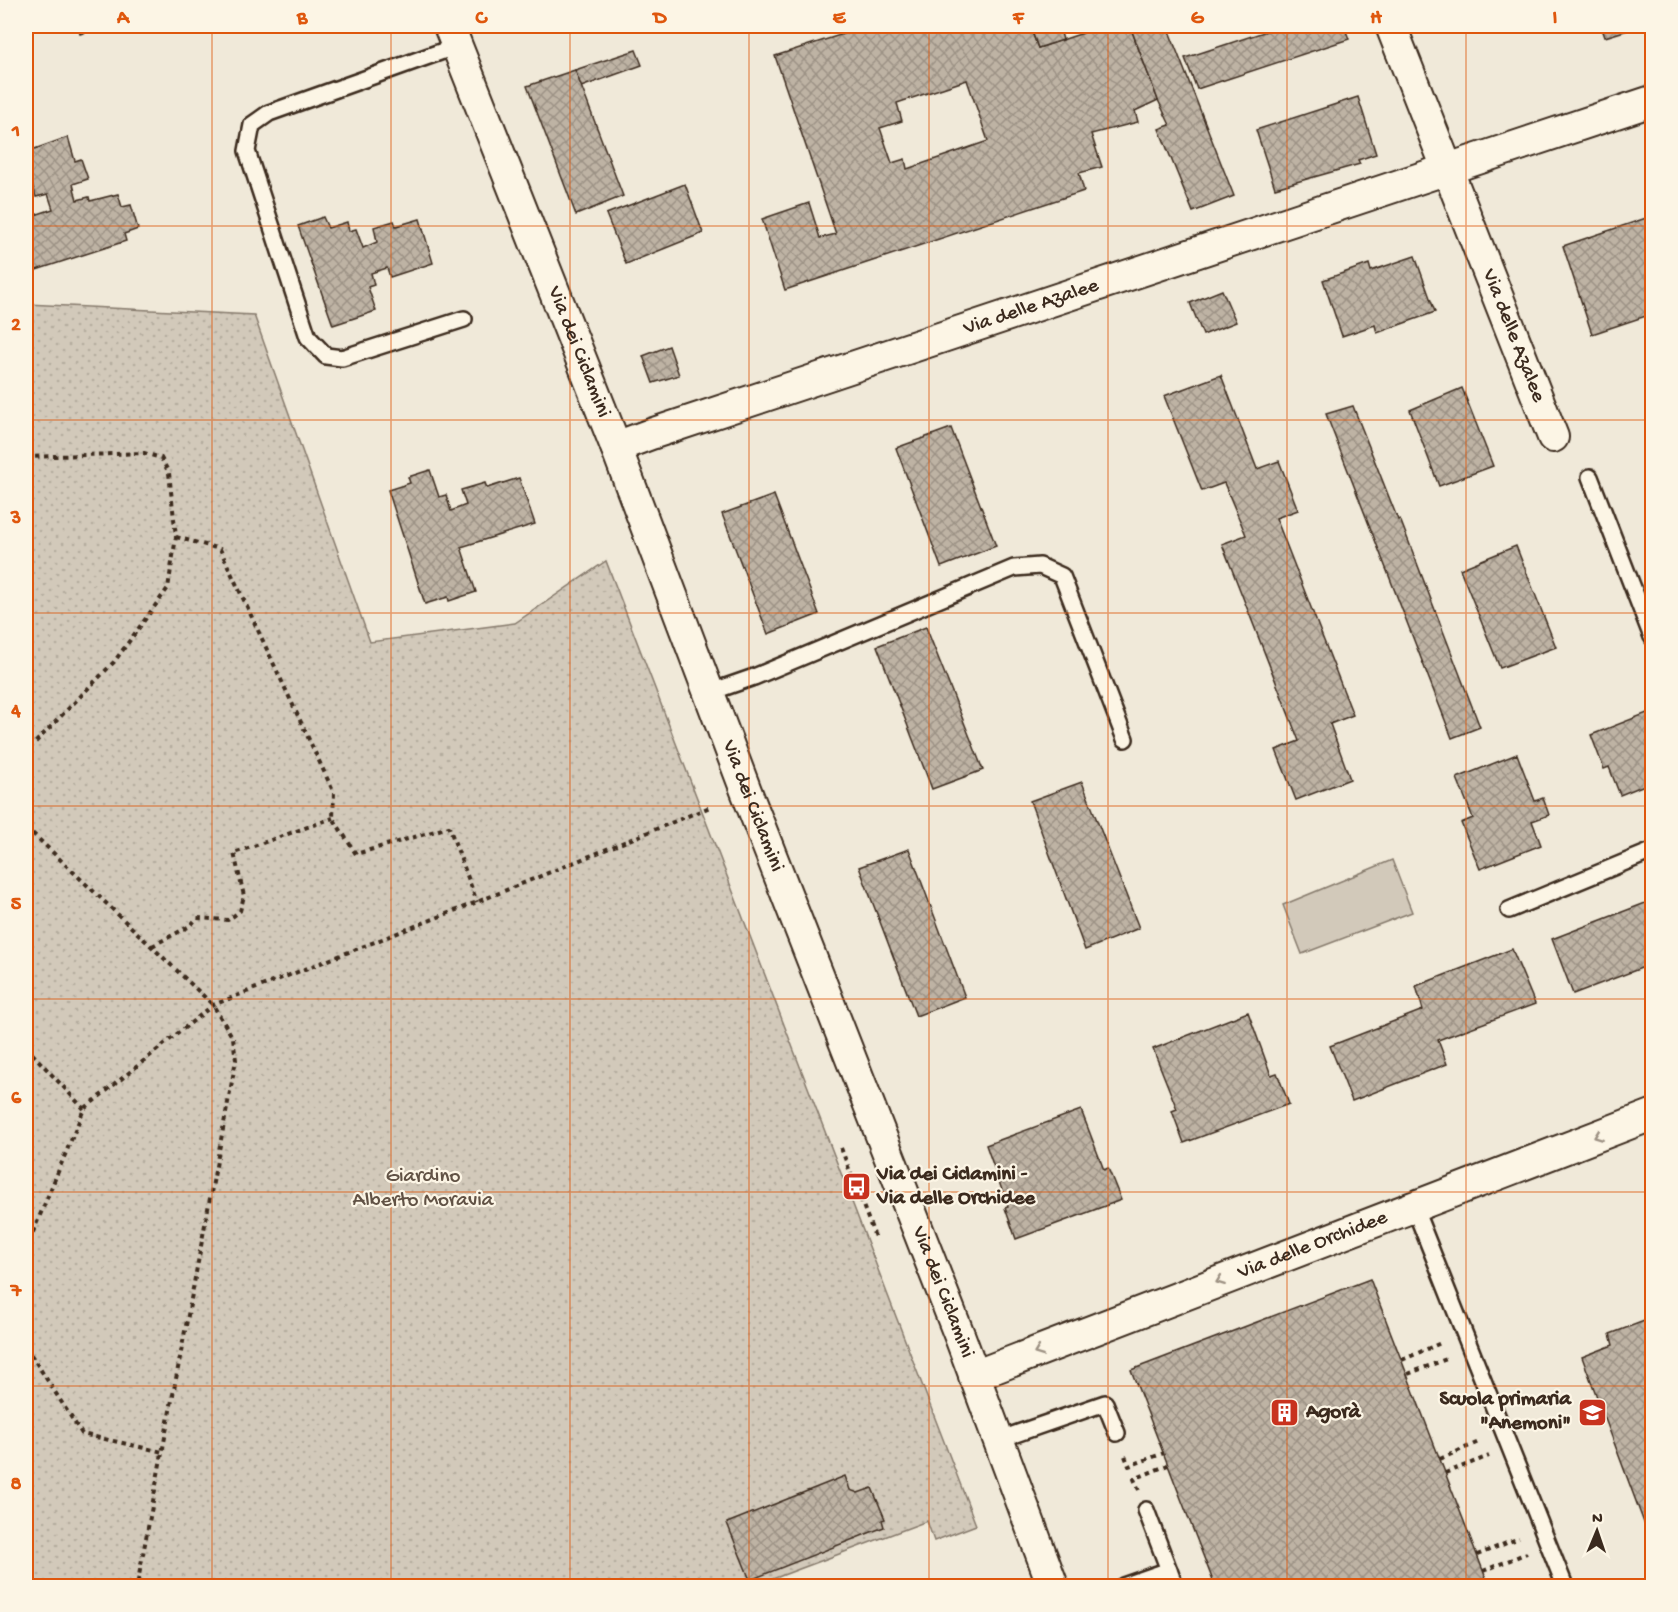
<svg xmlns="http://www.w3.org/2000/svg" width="1678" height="1612" viewBox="0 0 1678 1612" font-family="'Gochi Hand',sans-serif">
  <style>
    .grass { fill: #d2c9ba; stroke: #867a6c; stroke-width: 1.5 }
    .park { fill: url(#park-dots); stroke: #867a6c; stroke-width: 1.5 }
    .building { fill: url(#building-cross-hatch); stroke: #3b2a1e; stroke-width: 1.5; fill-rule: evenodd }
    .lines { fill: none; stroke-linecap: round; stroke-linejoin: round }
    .lane-casing { stroke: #3b2a1e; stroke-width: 20 }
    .street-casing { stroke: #3b2a1e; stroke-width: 34 }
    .path { stroke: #3b2a1e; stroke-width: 4; stroke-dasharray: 4.5 4.5; stroke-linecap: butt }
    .lane { stroke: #fcf5e5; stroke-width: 15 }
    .street { stroke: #fcf5e5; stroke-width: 30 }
    .oneway { stroke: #9c9082 }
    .grid { fill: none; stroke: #df570d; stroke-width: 1.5; stroke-opacity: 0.55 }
    .labels { text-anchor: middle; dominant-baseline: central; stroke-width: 4.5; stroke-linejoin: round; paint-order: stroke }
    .street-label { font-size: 21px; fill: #3b2a1e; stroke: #fcf5e5 }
    .poi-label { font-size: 21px; font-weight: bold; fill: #3b2a1e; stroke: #fcf5e5; text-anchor: start }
    .park-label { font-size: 21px; fill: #615245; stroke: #fcf5e5 }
    .neatline { fill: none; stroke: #df570d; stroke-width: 2 }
    .grid-label { font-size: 20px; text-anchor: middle; font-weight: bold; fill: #df570d }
  </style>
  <defs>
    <pattern id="park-dots" width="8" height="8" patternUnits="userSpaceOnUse" patternTransform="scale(1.5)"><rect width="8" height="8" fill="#d2c9ba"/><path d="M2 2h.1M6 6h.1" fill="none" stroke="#b5ad9f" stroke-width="1.8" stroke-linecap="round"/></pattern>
    <pattern id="building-cross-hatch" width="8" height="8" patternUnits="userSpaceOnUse" patternTransform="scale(1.5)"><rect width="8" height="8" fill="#beb3a4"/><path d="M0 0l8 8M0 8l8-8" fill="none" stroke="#9c9285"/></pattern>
  </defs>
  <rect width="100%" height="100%" fill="#f0e9d9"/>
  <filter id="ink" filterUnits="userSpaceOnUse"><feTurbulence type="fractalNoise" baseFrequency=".0167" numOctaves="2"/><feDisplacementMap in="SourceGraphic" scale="12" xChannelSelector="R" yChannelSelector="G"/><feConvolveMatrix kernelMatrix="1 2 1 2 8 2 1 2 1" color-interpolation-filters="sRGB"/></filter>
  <g filter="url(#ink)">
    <polygon class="grass" points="1392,860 1412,912 1302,954 1283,905"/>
    <polygon class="park" points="26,304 254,315 370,642 515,623 606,561 976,1525 934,1541 927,1521 754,1586 26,1586"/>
    <g class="building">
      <polygon points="78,26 106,26 80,34"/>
      <path d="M868,26H1030L1038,48L1083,33L1080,26H1130L1158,100L1135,111L1138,122L1091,134L1102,167L1079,173L1084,191L785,290L762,219L809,203L820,238L836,234L775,56ZM967,80L988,141L907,169L905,159L892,163L880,128L902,121L897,103Z"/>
      <polygon points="1030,26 1041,26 1046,29 1054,31 1060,29 1063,40 1038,48"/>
      <polygon points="1130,26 1167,26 1234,196 1193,212 1159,129 1170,125 1158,100"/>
      <polygon points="1282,26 1344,26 1349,39 1197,89 1185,58"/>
      <polygon points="1601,26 1641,26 1605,37"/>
      <polygon points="636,50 642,65 581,87 575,70"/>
      <polygon points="575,70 623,196 576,215 527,86"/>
      <polygon points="1358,97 1376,154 1358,160 1360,164 1275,188 1256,130"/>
      <polygon points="68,137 75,161 81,159 88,179 73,184 77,200 89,197 90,201 118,194 122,207 131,205 138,229 124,234 126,241 27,273 26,267 26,223 34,220 32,216 53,209 48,194 36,197 26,163 26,152"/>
      <polygon points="685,184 703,233 626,264 606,214"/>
      <polygon points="1652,216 1652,314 1592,334 1563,246"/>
      <polygon points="323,217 328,228 347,222 349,231 356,229 363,248 377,242 374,227 394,221 396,226 420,219 433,263 390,277 387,268 371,273 374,285 368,287 376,311 333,325 298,226"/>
      <polygon points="1415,256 1435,312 1377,333 1375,325 1342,336 1323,280 1369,264 1371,271"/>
      <polygon points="1222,290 1236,322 1203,335 1190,303"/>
      <polygon points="669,346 679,375 653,383 643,356"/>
      <polygon points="1221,375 1257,469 1279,461 1298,510 1276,518 1353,715 1330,724 1350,779 1296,800 1276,750 1299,741 1222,544 1246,535 1224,483 1202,491 1164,396"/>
      <polygon points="1462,388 1493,466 1439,486 1410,410"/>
      <polygon points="1353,406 1398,520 1400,519 1480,727 1452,738 1326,414"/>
      <polygon points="951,428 996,546 941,567 896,448"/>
      <polygon points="430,470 439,497 446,495 451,511 466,505 461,490 485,483 487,488 519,478 535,524 461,547 476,592 449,601 448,597 425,604 388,490 410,483 408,477"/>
      <polygon points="774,495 819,614 768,634 722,514"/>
      <polygon points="1652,505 1652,529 1645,508"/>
      <polygon points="1516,546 1556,647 1500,668 1460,569"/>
      <polygon points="926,627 983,770 932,789 877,646"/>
      <polygon points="1652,711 1652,782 1620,795 1609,767 1604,769 1591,735"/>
      <polygon points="1517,754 1535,801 1543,798 1549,815 1532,821 1541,845 1480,869 1461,823 1473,818 1457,778"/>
      <polygon points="1082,782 1139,928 1085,950 1030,801"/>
      <polygon points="909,849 965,997 916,1016 859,867"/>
      <polygon points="1648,902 1652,915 1652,964 1573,994 1552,939"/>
      <polygon points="1512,949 1535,1004 1438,1040 1447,1064 1352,1101 1330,1046 1423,1010 1416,986"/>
      <polygon points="1248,1012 1271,1075 1277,1073 1289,1104 1184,1143 1172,1111 1177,1109 1153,1049"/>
      <polygon points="1081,1110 1104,1170 1108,1168 1121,1200 1016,1239 1005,1208 1008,1207 986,1145"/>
      <polygon points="1370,1279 1489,1586 1215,1586 1131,1370"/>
      <polygon points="1652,1318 1652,1544 1582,1357 1613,1345 1610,1334"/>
      <polygon points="845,1476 850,1490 858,1493 872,1488 885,1519 882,1520 884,1527 750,1580 727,1523"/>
    </g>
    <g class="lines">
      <defs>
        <g id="lane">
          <polyline points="457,46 269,113 252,125 247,151 308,337 326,356 342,358 464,319"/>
          <polyline points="1590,477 1652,637"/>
          <polyline points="708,693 754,677 1014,568 1040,566 1062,576 1125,739"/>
          <polyline points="1509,910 1652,851"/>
          <polyline points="1414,1207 1565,1586"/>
          <polyline points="998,1440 1105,1403 1117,1433"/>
          <polyline points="1146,1510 1175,1586"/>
          <polyline points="1123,1586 1169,1570"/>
        </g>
        <g id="street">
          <path id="s1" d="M449,26L616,447L746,791L960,1337L1053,1586"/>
          <path id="s2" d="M1391,26L1553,437"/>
          <path id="s3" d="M616,447L651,434L1652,101"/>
          <path id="s4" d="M974,1376L1652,1115"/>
        </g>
      </defs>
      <use href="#lane" class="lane-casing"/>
      <use href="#street" class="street-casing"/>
      <g class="path">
        <polyline points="26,457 144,453 161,458 169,473 176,537 168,588 114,662 26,752"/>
        <polyline points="176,537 220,549 334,793 333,818 356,854 449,827 477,902"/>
        <polyline points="26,827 213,1005 233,1038 236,1060 137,1586"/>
        <polyline points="152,946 190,926 197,918 228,920 240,911 244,896 234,853 333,818"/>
        <polyline points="26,1047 84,1109"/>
        <polyline points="841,1148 875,1237"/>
        <polyline points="26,1249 84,1109 213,1005 477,902 710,807"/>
        <polyline points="26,1347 82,1434 163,1452"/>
        <polyline points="1402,1360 1443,1342"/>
        <polyline points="1408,1374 1449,1358"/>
        <polyline points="1125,1456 1129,1466 1164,1453"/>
        <polyline points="1440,1459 1481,1441"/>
        <polyline points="1445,1473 1489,1456"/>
        <polyline points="1139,1490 1134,1479 1168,1465"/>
        <polyline points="1477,1555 1519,1538"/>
        <polyline points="1483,1571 1527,1553"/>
      </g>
      <use href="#lane" class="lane"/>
      <use href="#street" class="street"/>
    </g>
    <defs><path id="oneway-chevron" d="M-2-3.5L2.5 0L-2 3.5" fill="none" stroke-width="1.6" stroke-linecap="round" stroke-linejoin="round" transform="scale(1.5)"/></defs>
    <g class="oneway">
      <use href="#oneway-chevron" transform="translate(1598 1136) rotate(159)"/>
      <use href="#oneway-chevron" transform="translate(1220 1281) rotate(159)"/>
      <use href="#oneway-chevron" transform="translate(1038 1352) rotate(159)"/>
    </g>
  </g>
  <path class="grid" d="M212,26V1586M391,26V1586M570,26V1586M749,26V1586M929,26V1586M1108,26V1586M1287,26V1586M1466,26V1586M26,226H1652M26,420H1652M26,613H1652M26,806H1652M26,999H1652M26,1192H1652M26,1386H1652"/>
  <defs>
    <symbol id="bus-square" viewBox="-11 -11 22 22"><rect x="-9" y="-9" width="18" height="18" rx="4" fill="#c8321e" stroke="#fcf5e5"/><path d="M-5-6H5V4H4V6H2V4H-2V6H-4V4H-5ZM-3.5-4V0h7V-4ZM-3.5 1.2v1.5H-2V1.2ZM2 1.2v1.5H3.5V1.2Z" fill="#fff"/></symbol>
    <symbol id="school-square" viewBox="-11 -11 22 22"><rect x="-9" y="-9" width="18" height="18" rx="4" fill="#c8321e" stroke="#fcf5e5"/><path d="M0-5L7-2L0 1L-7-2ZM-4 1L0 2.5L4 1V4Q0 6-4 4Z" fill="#fff"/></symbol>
    <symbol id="building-square" viewBox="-11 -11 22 22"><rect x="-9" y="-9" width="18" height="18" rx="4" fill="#c8321e" stroke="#fcf5e5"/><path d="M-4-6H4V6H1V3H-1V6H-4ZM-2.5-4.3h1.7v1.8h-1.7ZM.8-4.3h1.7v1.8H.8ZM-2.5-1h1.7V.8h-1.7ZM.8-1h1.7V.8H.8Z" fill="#fff"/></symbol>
  </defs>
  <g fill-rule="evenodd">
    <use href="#bus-square" x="840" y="1170" width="33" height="33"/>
    <use href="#school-square" x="1576" y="1396" width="33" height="33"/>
    <use href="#building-square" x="1268" y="1396" width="33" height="33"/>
  </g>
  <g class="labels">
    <g class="street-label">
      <text stroke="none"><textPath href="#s3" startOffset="438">Via delle Azalee</textPath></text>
      <text stroke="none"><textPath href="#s2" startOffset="333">Via delle Azalee</textPath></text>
      <text stroke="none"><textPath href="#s1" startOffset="351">Via dei Ciclamini</textPath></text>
      <text stroke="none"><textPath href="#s1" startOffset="837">Via dei Ciclamini</textPath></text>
      <text stroke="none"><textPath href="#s4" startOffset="363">Via delle Orchidee</textPath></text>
      <text stroke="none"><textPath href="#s1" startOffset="1359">Via dei Ciclamini</textPath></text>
    </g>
    <g class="poi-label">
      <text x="877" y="1175">Via dei Ciclamini -<tspan x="877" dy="24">Via delle Orchidee</tspan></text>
      <text x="1571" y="1400" text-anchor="end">Scuola primaria<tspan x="1571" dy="24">"Anemoni"</tspan></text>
      <text x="1306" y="1413">Agorà</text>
    </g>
    <g class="park-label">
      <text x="423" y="1177">Giardino<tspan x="423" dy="24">Alberto Moravia</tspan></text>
    </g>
  </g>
  <rect width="1678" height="1612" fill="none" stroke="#fcf5e5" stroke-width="66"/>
  <g transform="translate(1597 1531) rotate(2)" stroke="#fcf5e5" stroke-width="4.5" paint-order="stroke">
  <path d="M0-4.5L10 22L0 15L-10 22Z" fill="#3b2a1e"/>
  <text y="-9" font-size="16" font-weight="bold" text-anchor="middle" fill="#3b2a1e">N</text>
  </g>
  <rect x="33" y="33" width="1612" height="1546" class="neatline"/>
  <g class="grid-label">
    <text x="123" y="23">A</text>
    <text x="302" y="23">B</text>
    <text x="481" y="23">C</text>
    <text x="660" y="23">D</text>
    <text x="839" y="23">E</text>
    <text x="1018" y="23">F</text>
    <text x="1197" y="23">G</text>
    <text x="1376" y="23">H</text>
    <text x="1555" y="23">I</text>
    <text x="16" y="136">1</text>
    <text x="16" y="330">2</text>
    <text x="16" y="523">3</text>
    <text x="16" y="716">4</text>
    <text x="16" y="909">5</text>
    <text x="16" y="1103">6</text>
    <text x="16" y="1296">7</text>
    <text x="16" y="1489">8</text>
  </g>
</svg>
